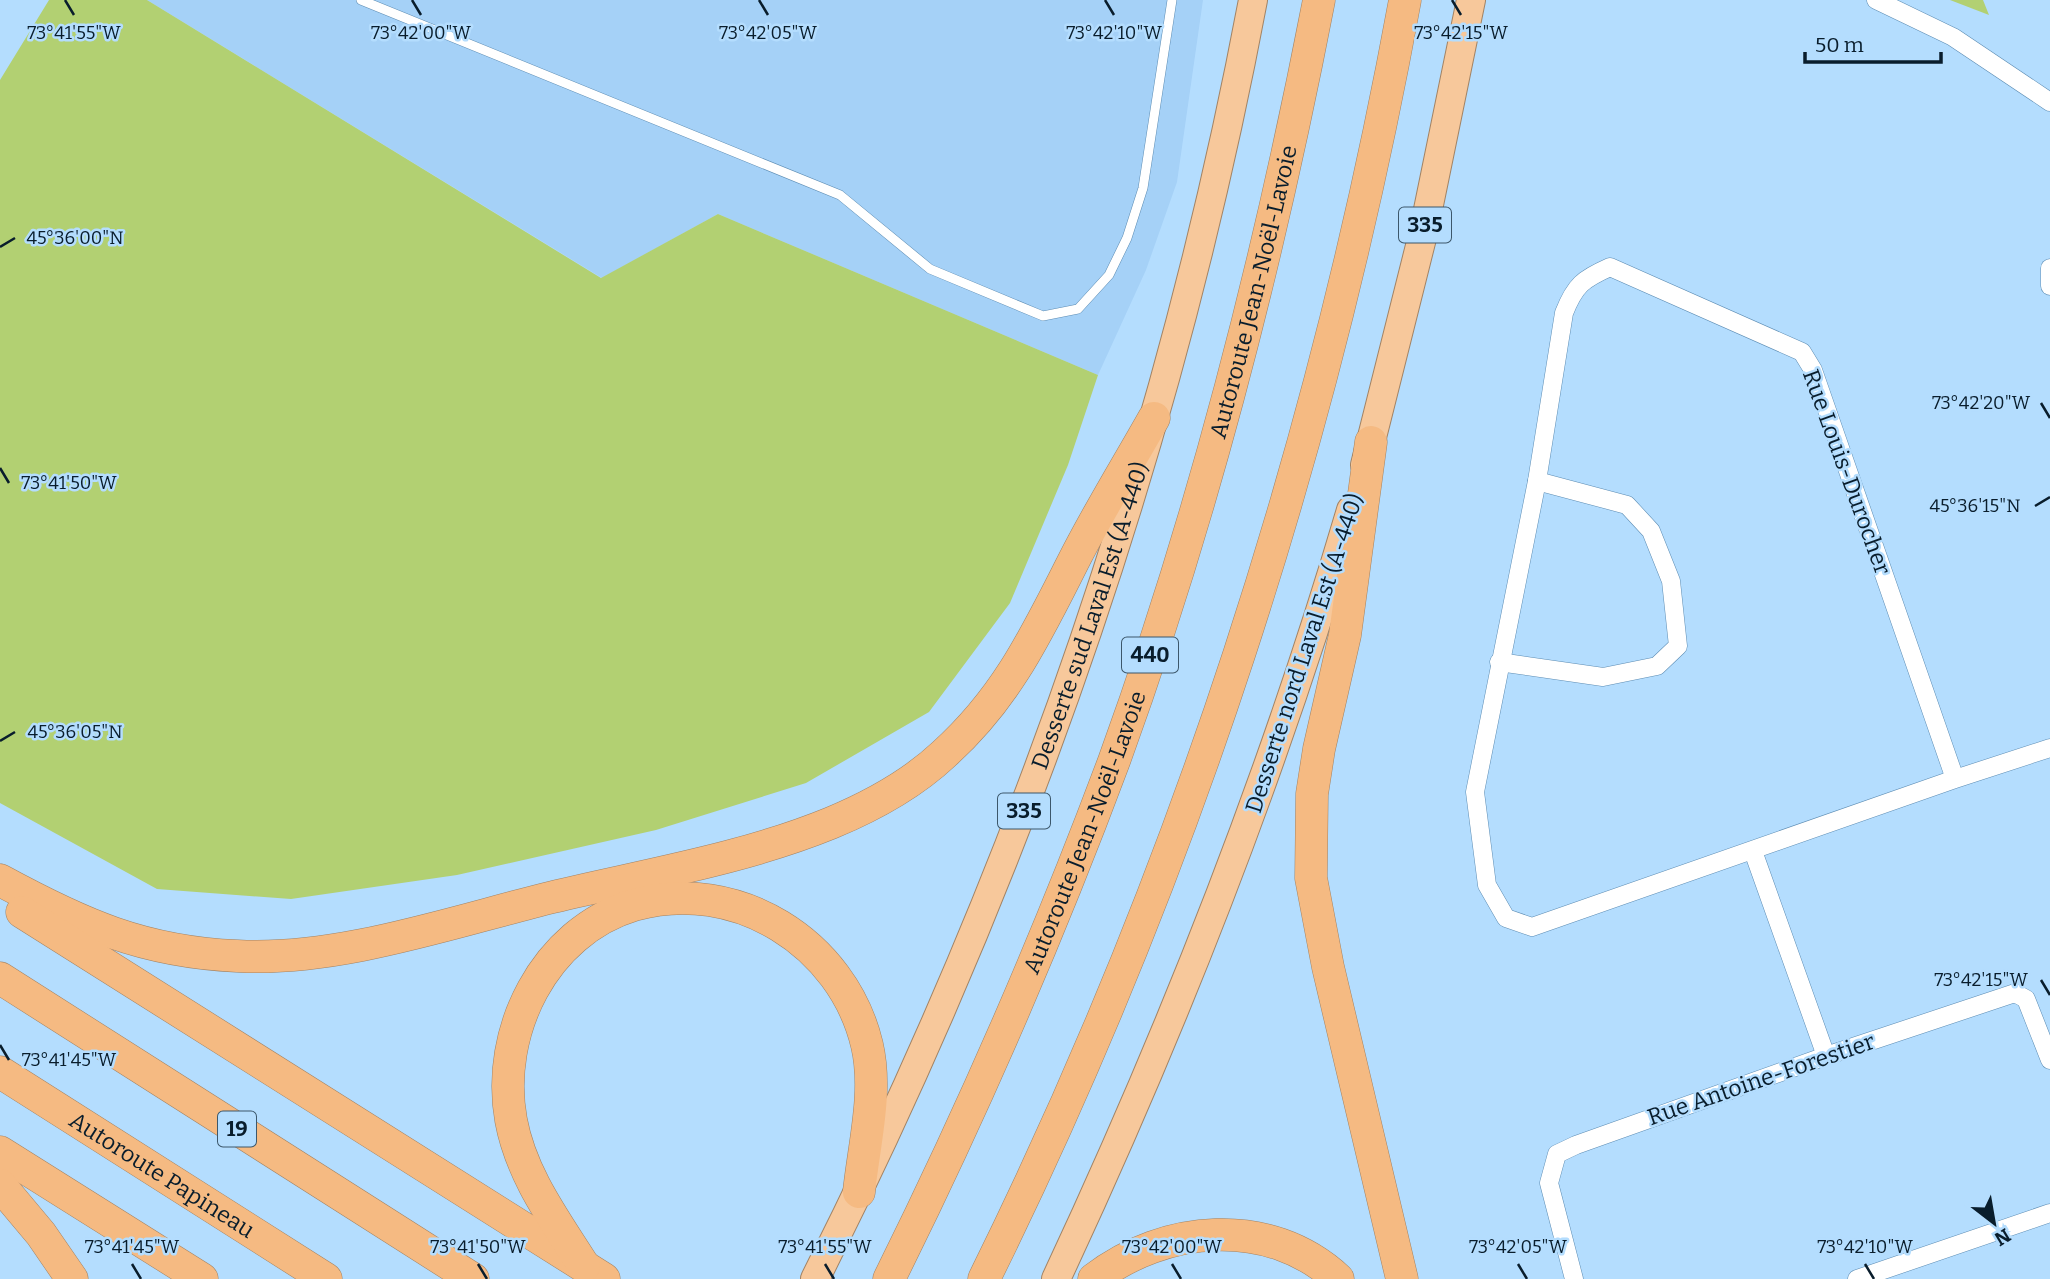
<svg xmlns="http://www.w3.org/2000/svg" width="2050" height="1279" viewBox="0 0 2050 1279" font-family="Bitter,serif">
  <style>
    .built { fill: #a5d1f7 }
    .green { fill: #b2d072 }
    .lines { fill: none; stroke-linecap: round; stroke-linejoin: round }
    .service-casing { stroke: #5c8cb3; stroke-width: 10 }
    .minor-casing { stroke: #5c8cb3; stroke-width: 19 }
    .trunk-casing { stroke: #a28364; stroke-width: 30 }
    .motorway-casing { stroke: #a28364; stroke-width: 33 }
    .service { stroke: #fff; stroke-width: 9 }
    .minor { stroke: #fff; stroke-width: 18 }
    .trunk { stroke: #f7c89b; stroke-width: 28 }
    .motorway { stroke: #f5ba82; stroke-width: 32 }
    .ticks { fill: none; stroke: #091d2c; stroke-width: 2.5 }
    .labels { text-anchor: middle; dominant-baseline: central; stroke-width: 5; stroke-linejoin: round; paint-order: stroke }
    .shield { fill: #b4ddfe; stroke: #3c576b; stroke-width: 2 }
    .shield-label { font-size: 21px; font-weight: bold; fill: #091d2c }
    .street-label { font-size: 23px; fill: #091d2c; stroke: #b4ddfe }
    .ticks-label { font-size: 18px; text-anchor: middle; fill: #091d2c; stroke: #b4ddfe; stroke-width: 5; stroke-linejoin: round; paint-order: stroke }
  </style>
  <rect width="100%" height="100%" fill="#b4ddfe"/>
  <polygon class="built" points="147,0 1203,0 1177,182 1146,270 1098,375 718,214 602,278"/>
  <g class="green">
    <polygon points="49,0 147,0 601,278 718,214 1098,375 1068,465 1010,603 929,712 806,783 656,830 457,875 291,899 157,889 0,803 0,80"/>
    <polygon points="1950,0 1983,0 1989,15"/>
  </g>
  <g class="lines">
    <defs>
      <polyline id="service" points="361,0 840,195 930,269 1043,316 1078,309 1109,275 1127,238 1143,188 1172,0"/>
      <g id="minor">
        <polyline points="1876,0 1953,37 2050,102"/>
        <polyline points="2050,268 2050,286"/>
        <polyline points="1499,662 1603,677 1657,666 1678,646 1671,581 1651,531 1627,505 1537,481"/>
        <path d="M1955,779L1813,370L1802,352L1610,267C1583,279 1575,285 1564,313L1537,481L1475,792L1487,885L1506,918L1532,927L1955,779L2050,748"/>
        <polyline points="1753,851 1826,1056"/>
        <polyline points="1574,1279 1549,1183 1557,1154 1576,1145 1826,1056 2015,993 2026,999 2050,1060"/>
        <polyline points="1857,1279 2050,1213"/>
      </g>
      <g id="trunk">
        <polyline points="1365,465 1423,234 1471,0"/>
        <path id="s1" d="M815,1279C1019,874 1169,446 1253,0"/>
        <path d="M1056,1279C1173,1029 1273,775 1351,510"/>
      </g>
      <g id="motorway">
        <polyline points="1371,442 1345,635 1319,749 1312,794 1311,878 1328,967 1402,1279"/>
        <path d="M0,880C81,924 143,952 237,956C338,962 455,921 553,897C645,875 743,859 831,823C872,806 911,785 944,754C1006,698 1035,637 1072,564C1097,514 1127,466 1154,418"/>
        <polyline points="22,912 604,1279"/>
        <polyline points="0,978 473,1279"/>
        <path id="s2" d="M0,1072L326,1279"/>
        <polyline points="0,1152 202,1279"/>
        <polyline points="0,1185 41,1234 72,1279"/>
        <path d="M584,1266C555,1220 521,1175 511,1120C495,1032 544,932 634,905C736,876 843,943 867,1045C878,1092 864,1144 859,1192"/>
        <path id="s3" d="M889,1279C973,1110 1048,938 1114,761C1204,514 1269,258 1319,0"/>
        <path d="M984,1279C1184,875 1324,443 1405,0"/>
        <path d="M1094,1279C1164,1225 1269,1215 1338,1279"/>
      </g>
    </defs>
    <use href="#service" class="service-casing"/>
    <use href="#minor" class="minor-casing"/>
    <use href="#trunk" class="trunk-casing"/>
    <use href="#motorway" class="motorway-casing"/>
    <use href="#service" class="service"/>
    <use href="#minor" class="minor"/>
    <use href="#trunk" class="trunk"/>
    <use href="#motorway" class="motorway"/>
  </g>
  <path class="ticks" d="M65,0L74,15M412,0L421,15M759,0L768,15M1105,0L1114,15M1452,0L1461,15M0,247L15,238M2041,403L2050,418M0,468L9,483M2035,506L2050,497M0,741L15,732M2041,980L2050,995M0,1045L9,1060M132,1264L141,1279M478,1264L487,1279M825,1264L834,1279M1172,1264L1181,1279M1518,1264L1527,1279M1865,1264L1874,1279"/>
  <g class="labels">
    <g class="shield">
      <rect x="1399" y="207.5" width="52" height="35" rx="5"/>
      <rect x="1122" y="637.5" width="56" height="35" rx="5"/>
      <rect x="998" y="793.5" width="52" height="35" rx="5"/>
      <rect x="218" y="1111.5" width="38" height="35" rx="5"/>
    </g>
    <g class="shield-label">
      <text x="1425" y="225">335</text>
      <text x="1150" y="655">440</text>
      <text x="1024" y="811">335</text>
      <text x="237" y="1129">19</text>
    </g>
    <g class="street-label">
      <text stroke="none"><textPath href="#s3" startOffset="1055">Autoroute Jean-Noël-Lavoie</textPath></text>
      <text transform="translate(1847 472) rotate(70)">Rue Louis-Durocher</text>
      <text stroke="none"><textPath href="#s1" startOffset="719">Desserte sud Laval Est (A-440)</textPath></text>
      <text transform="translate(1304 653) rotate(-72)">Desserte nord Laval Est (A-440)</text>
      <text stroke="none"><textPath href="#s3" startOffset="488">Autoroute Jean-Noël-Lavoie</textPath></text>
      <text transform="translate(1761 1079) rotate(-19)">Rue Antoine-Forestier</text>
      <text stroke="none"><textPath href="#s2" startOffset="192">Autoroute Papineau</textPath></text>
    </g>
  </g>
  <g class="ticks-label">
    <text x="74" y="39">73°41'55"W</text>
    <text x="421" y="39">73°42'00"W</text>
    <text x="768" y="39">73°42'05"W</text>
    <text x="1114" y="39">73°42'10"W</text>
    <text x="1461" y="39">73°42'15"W</text>
    <text x="75" y="244">45°36'00"N</text>
    <text x="1981" y="409">73°42'20"W</text>
    <text x="69" y="489">73°41'50"W</text>
    <text x="1975" y="512">45°36'15"N</text>
    <text x="75" y="738">45°36'05"N</text>
    <text x="1981" y="986">73°42'15"W</text>
    <text x="69" y="1066">73°41'45"W</text>
    <text x="132" y="1253">73°41'45"W</text>
    <text x="478" y="1253">73°41'50"W</text>
    <text x="825" y="1253">73°41'55"W</text>
    <text x="1172" y="1253">73°42'00"W</text>
    <text x="1518" y="1253">73°42'05"W</text>
    <text x="1865" y="1253">73°42'10"W</text>
  </g>
  <g transform="translate(1994 1223) rotate(149)" stroke="#b4ddfe" stroke-width="5" paint-order="stroke">
  <path d="M0-5L12 26L0 18L-12 26Z" fill="#091d2c"/>
  <text y="-10" font-size="19" font-weight="bold" text-anchor="middle" fill="#091d2c">N</text>
  </g>
  <path d="M1805 52v10h136v-10" fill="none" stroke="#091d2c" stroke-width="3.5"/>
  <text x="1815" y="52" font-size="21" fill="#091d2c" stroke="#b4ddfe" stroke-width="5" paint-order="stroke">50 m</text>
</svg>
